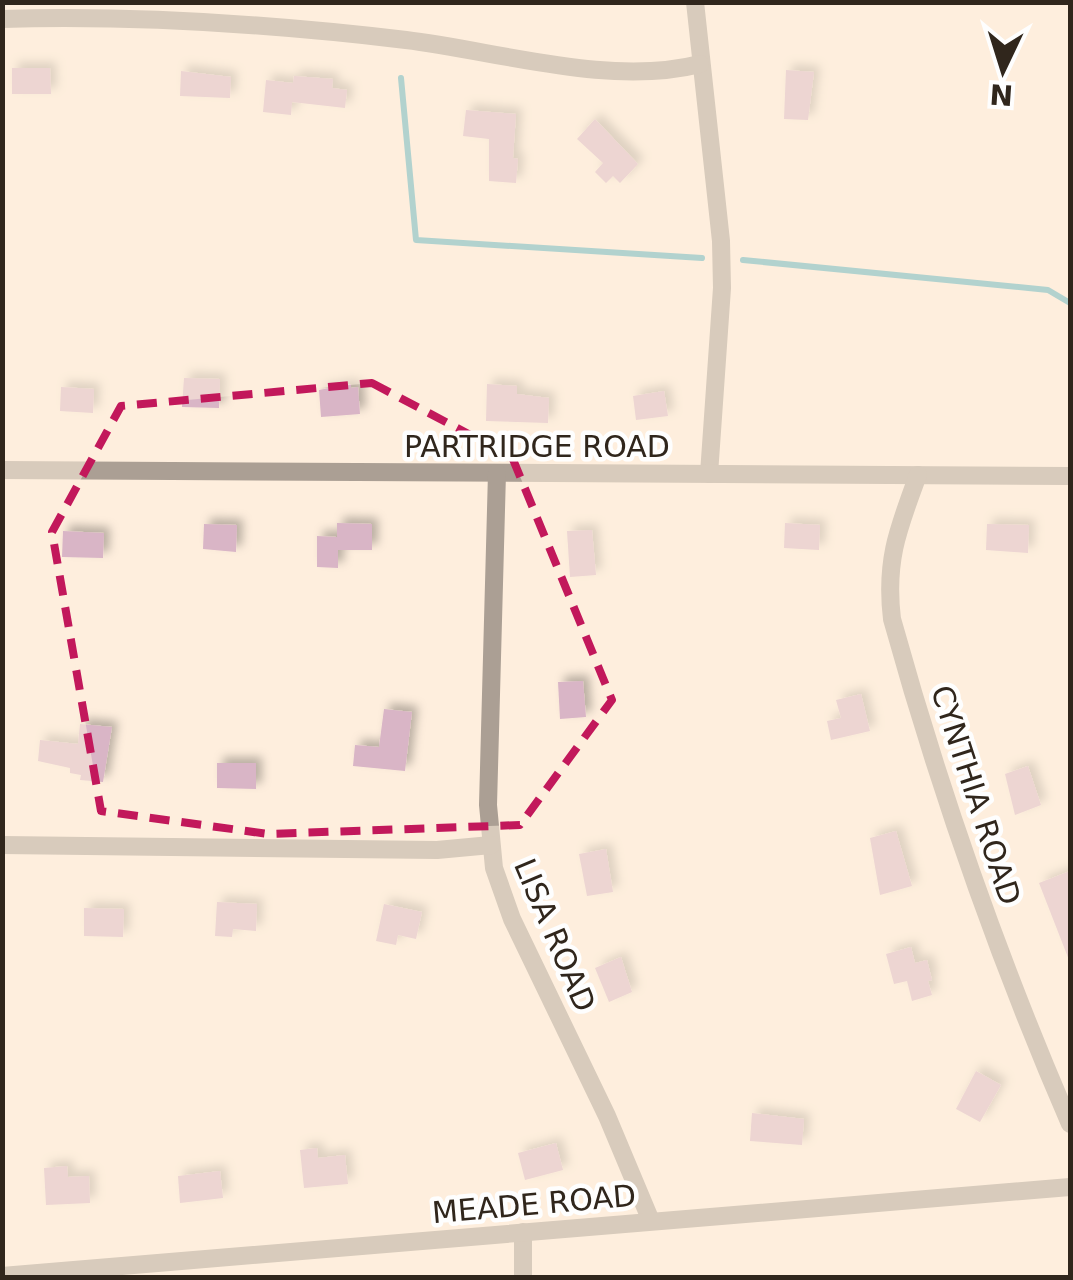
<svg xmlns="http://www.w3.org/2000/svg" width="1073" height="1280" viewBox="0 0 1073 1280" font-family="'DejaVu Sans',sans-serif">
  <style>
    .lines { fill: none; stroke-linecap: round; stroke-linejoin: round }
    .stream { stroke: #57afbd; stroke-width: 6 }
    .building { fill: #d9b5c6; filter: url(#shadow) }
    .street { stroke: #ab9f94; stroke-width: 18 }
    .marked { fill: none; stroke: #c2185b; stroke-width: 8; stroke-dasharray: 20 12; stroke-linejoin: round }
    .labels { text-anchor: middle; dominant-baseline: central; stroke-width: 9; stroke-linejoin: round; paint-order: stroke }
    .street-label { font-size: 30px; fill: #30261c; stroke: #fefefe }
  </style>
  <defs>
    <filter id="shadow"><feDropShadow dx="6" dy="-6" stdDeviation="5" flood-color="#0004"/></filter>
  </defs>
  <rect width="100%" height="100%" fill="#feeedd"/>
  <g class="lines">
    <g class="stream">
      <polyline points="401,78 416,240 702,258"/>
      <polyline points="743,260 1048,290 1070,303"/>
    </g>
  </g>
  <g class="building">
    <polygon points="12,68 50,68 51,94 12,94"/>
    <polygon points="786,70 814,72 808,120 784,119"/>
    <polygon points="181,71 231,77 230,98 180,96"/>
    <polygon points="294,76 333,79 332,88 347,90 345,108 292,102 291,115 263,112 266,80 293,83"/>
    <polygon points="466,110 516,114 513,158 518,159 516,183 489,181 489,139 463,136"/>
    <polygon points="595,119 638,164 620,183 613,176 606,183 595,172 603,163 577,139"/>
    <polygon points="184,378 220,379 219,408 182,407"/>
    <polygon points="351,384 351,388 358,387 360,414 321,417 319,390"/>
    <polygon points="487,384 517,386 517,394 549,398 548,423 486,421"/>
    <polygon points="61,387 94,389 93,413 60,411"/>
    <polygon points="664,391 668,416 636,420 633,396"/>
    <polygon points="337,523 372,524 372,550 338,550 338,568 317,567 317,536 337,537"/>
    <polygon points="785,523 820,525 819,550 784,548"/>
    <polygon points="204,524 237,525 236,552 203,549"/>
    <polygon points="987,524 1029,525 1028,553 986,550"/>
    <polygon points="592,530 596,575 570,577 567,531"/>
    <polygon points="63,531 104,533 103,558 62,557"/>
    <polygon points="583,681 586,717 560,719 558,682"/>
    <polygon points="861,694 870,731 831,740 827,721 841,718 836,700"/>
    <polygon points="384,709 412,712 405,771 353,766 355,745 379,747"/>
    <polygon points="80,724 112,727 103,782 80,780 81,775 70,773 70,768 38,761 40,740 78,744"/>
    <polygon points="217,763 256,763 256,789 217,788"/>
    <polygon points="1028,766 1041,805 1015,815 1005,774"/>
    <polygon points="896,831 912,886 880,895 870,838"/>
    <polygon points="606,849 613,892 587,896 579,854"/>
    <polygon points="1070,871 1070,959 1069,960 1039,883"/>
    <polygon points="217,902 257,904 256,931 233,929 232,937 215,936"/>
    <polygon points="384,904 422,912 416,939 398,935 396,945 376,941"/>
    <polygon points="84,908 124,909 123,937 84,936"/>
    <polygon points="911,947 915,963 927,960 932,980 928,981 932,995 912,1001 907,981 894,984 886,954"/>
    <polygon points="621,957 632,992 609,1002 595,968"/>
    <polygon points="976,1071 1001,1085 980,1122 956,1109"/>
    <polygon points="752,1113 804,1119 802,1145 750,1141"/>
    <polygon points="556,1143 563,1170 525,1180 518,1153"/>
    <polygon points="317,1148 318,1158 345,1155 348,1184 304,1188 300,1150"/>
    <polygon points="67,1166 68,1177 89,1176 90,1203 46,1205 44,1168"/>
    <polygon points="220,1171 223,1198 180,1203 178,1176"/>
  </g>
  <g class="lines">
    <g class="street">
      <polyline points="695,2 721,241 722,288 709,474"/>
      <path d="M2,19C138,15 271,24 406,40C497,51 610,87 700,64"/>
      <polyline points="2,470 1070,476"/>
      <polyline points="497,473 488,805 494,868 512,919 607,1116 651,1221"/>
      <path d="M918,475C898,529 885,561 892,619C940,792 999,960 1070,1124"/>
      <polyline points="2,845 437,850 491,845"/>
      <polyline points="523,1232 523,1278"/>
      <polyline points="2,1276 1070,1187"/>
    </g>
  </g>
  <path d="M0 0H1073V1280H0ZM372,383L512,457L612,700L520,825L268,834L101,811L52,532L121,406Z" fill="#feeedd" fill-opacity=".55" fill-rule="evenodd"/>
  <path class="marked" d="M372,383L512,457L612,700L520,825L268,834L101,811L52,532L121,406Z"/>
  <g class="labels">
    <g class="street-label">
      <text x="537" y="446">PARTRIDGE ROAD</text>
      <text transform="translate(976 795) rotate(72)">CYNTHIA ROAD</text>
      <text transform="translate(555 935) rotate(67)">LISA ROAD</text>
      <text transform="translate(534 1204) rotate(-5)">MEADE ROAD</text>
    </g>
  </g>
  <rect width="1073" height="1280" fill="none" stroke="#30261c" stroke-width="10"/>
  <g transform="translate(1003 70) rotate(184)" stroke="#fefefe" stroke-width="8" paint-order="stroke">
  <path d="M0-8L18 38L0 25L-18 38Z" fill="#30261c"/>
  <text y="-15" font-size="28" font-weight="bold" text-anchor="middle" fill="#30261c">N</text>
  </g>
</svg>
